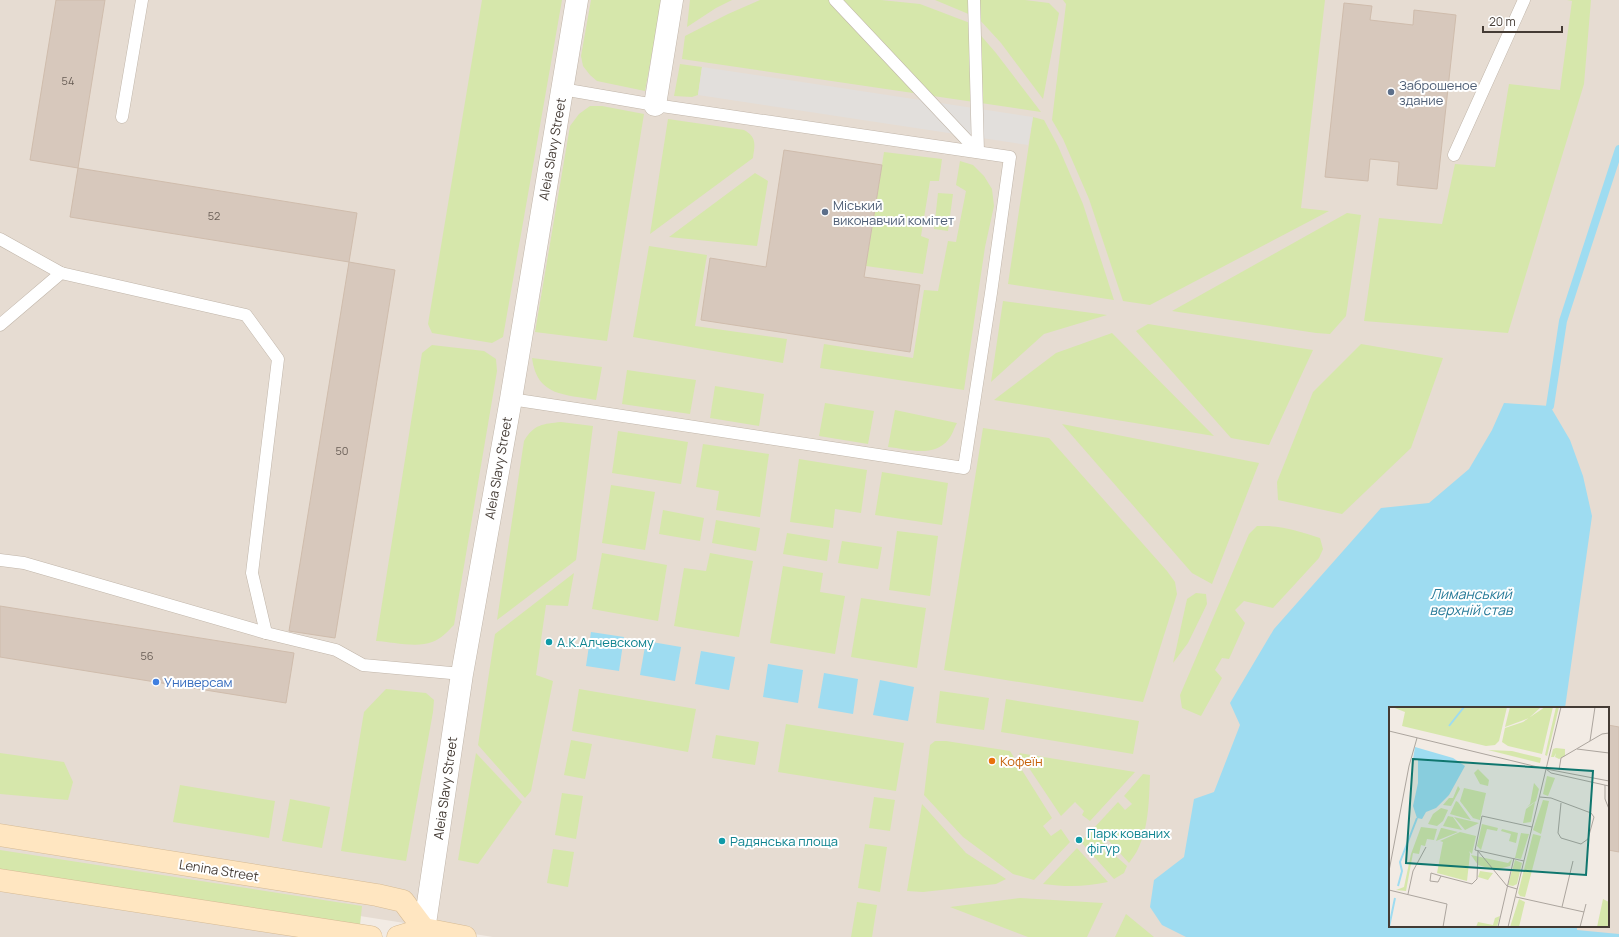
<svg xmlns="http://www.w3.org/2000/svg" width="1619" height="937" viewBox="0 0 1619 937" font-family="Manrope,sans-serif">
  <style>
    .residential { fill: #e6dcd2; fill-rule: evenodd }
    .green { fill: #d6e7ab }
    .parking { fill: #e2dfdc }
    .water { fill: #9edcf1 }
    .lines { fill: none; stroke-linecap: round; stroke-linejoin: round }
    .stream { stroke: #9edcf1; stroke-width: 8 }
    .building { fill: #d7c8bc; stroke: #cfbcac }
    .lane-casing { stroke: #c0b5a9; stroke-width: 13 }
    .street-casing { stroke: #c0b5a9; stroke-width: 23 }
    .secondary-casing { stroke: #d6bb95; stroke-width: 23 }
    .lane { stroke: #fff; stroke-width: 12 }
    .street { stroke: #fff; stroke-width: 22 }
    .secondary { stroke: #ffe6c1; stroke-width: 22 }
    .service-dot { fill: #5c6f8a; stroke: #fff; stroke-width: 1.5 }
    .culture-dot { fill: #0f9aa8; stroke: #fff; stroke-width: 1.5 }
    .shop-dot { fill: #3f7fe0; stroke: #fff; stroke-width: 1.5 }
    .food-dot { fill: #e8710a; stroke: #fff; stroke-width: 1.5 }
    .labels { text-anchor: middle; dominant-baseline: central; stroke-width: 4; stroke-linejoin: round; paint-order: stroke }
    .number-label { font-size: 11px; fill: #695e56 }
    .service-label { font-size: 13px; fill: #4e5e75; stroke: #fff; text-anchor: start }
    .street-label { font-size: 13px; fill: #443b34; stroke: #fff }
    .culture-label { font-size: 13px; fill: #0d838f; stroke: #fff; text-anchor: start }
    .shop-label { font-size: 13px; fill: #366cbe; stroke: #fff; text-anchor: start }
    .food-label { font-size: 13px; fill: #c56008; stroke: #fff; text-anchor: start }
    .water-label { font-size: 14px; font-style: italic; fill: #287b99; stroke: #fff }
    .inset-river { fill: none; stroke: #9edcf1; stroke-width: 2 }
    .inset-road { fill: none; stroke: #aca59e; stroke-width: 1 }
    .view { fill: #0f766e; fill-opacity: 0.15; stroke: #0f766e; stroke-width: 2 }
    .inset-edge { fill: none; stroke: #443b34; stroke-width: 2 }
  </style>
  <rect width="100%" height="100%" fill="#f2ebe4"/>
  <path class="residential" d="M0,0H1619V937H493L341,913L337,937H0ZM1390,708H1608V926H1390Z"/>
  <g class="green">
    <polygon points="482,0 562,0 503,337 492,343 432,333 428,324"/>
    <polygon points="591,0 662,0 645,91 597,81 590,75 583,66 581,56"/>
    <polygon points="690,0 732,0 716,8 687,27"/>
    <polygon points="760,0 881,0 920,4 970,23 996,53 1041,112 682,59 685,36 728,14"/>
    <polygon points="935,0 1025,0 1049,3 1059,13 1043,99 1001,43 978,18"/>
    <polygon points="1063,0 1325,0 1301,208 1329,211 1150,305 1123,301 1089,199 1063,139 1052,120 1066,4"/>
    <polygon points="1567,0 1591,0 1584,84 1508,333 1364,321 1379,218 1442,224 1455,164 1495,167 1509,84 1560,90 1572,1"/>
    <polygon points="680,64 702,67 698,95 692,97 674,96"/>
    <polygon points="590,106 602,106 644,114 607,341 535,332 570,126 579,114"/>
    <polygon points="1033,117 1044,120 1058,146 1083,204 1114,300 1008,284"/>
    <path d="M668,119L744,130C757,137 755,145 753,158L650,234Z"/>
    <polygon points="884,152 942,159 939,181 930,181 921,236 929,239 923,274 866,266"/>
    <polygon points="960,161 973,165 984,176 992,189 994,206 985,247 964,390 820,368 824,344 913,358 924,290 938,291 948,241 956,242 966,191 956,185"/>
    <polygon points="755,173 768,181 757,246 669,237"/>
    <polygon points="938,193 953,194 948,231 934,229"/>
    <polygon points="1347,213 1361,215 1346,316 1330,334 1316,333 1172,311"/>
    <polygon points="649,246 707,255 695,326 787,339 783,363 633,337"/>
    <polygon points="1003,301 1107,315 1044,334 991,382"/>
    <polygon points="1148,324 1313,350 1269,445 1231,438 1136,331"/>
    <polygon points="1112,333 1214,436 994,400 1056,353"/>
    <polygon points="1361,344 1443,358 1411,448 1342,514 1278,500 1277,482 1313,392"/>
    <path d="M432,345L484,351L496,359L497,371L454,625C447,632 441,639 432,642C417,648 392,642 376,641L422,353Z"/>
    <path d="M532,358L602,367L596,400C565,394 537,397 532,358Z"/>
    <polygon points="627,370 696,380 690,414 622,404"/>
    <polygon points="715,386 764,394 759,426 710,418"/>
    <polygon points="825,403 874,411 868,444 819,436"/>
    <path d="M895,410L957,423C954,428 952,436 948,440C933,458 908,449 888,447Z"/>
    <path d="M561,422L593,426L576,560L497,620L524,441C534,424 543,424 561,422Z"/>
    <polygon points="1062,424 1259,463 1212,584 1192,573"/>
    <polygon points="983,428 1049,438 1167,571 1175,582 1177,594 1143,702 944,670"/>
    <polygon points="618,431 688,442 681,484 612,473"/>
    <polygon points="703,444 769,454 760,517 716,510 719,491 696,487"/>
    <polygon points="799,459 867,470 861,513 835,509 833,528 790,522"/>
    <polygon points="882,472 948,483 942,525 875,515"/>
    <polygon points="611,485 655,492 645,550 602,543"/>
    <polygon points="663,510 704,518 700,541 659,534"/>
    <polygon points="716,520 760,528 756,551 712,543"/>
    <path d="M1257,526C1280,525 1299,531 1320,538L1323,549L1319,558L1273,608L1244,601L1235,610L1245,623L1229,659L1222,658L1215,670L1222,678L1201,716L1182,708L1180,695L1249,534Z"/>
    <polygon points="897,531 938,536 930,596 889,590"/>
    <polygon points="787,533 830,540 827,561 783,554"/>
    <polygon points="842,541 882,547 878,569 838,563"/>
    <polygon points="602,553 667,565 658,621 592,609"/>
    <polygon points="710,553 753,561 739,637 674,626 684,568 706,571"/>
    <polygon points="783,566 823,573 820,592 845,596 835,654 770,643"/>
    <polygon points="574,573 568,606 546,605 536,675 553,681 531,791 525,798 478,745 495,634"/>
    <polygon points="1196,593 1206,594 1207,604 1188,643 1173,663 1187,599"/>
    <polygon points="861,598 926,608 917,668 851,657"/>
    <polygon points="386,689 426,693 434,700 433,712 406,861 341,851 364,712"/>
    <polygon points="579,689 696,709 688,752 572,731"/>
    <polygon points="940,691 989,698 984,730 936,723"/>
    <polygon points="1006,699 1139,721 1133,754 1001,732"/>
    <polygon points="786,724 904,743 896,791 778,772"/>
    <polygon points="716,735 759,742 755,765 712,758"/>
    <polygon points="571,740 592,744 585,779 564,775"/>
    <polygon points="935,741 946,741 1010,751 1052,818 1043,826 1051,836 1061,829 1070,842 1034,880 1013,874 963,837 924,795 930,745"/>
    <polygon points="0,753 64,762 73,782 68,800 0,794"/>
    <polygon points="476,753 522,802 478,864 458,860"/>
    <polygon points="1019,753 1135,772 1090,821 1082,815 1084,811 1075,802 1061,816"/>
    <path d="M1143,774L1150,775C1149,799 1149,827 1138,849C1136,854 1132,858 1129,863L1108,840L1101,846L1106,854L1110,851L1127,866L1124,873L1114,879L1081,842L1118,802L1125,810L1132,804L1124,796Z"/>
    <polygon points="180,785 275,801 269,838 173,822"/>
    <polygon points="562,793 583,796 576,839 555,835"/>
    <polygon points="874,797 895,800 890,831 869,828"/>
    <polygon points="290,799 330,807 322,848 282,841"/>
    <polygon points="922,804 966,853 1006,879 996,884 923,892 907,891"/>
    <polygon points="865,844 887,847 880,892 858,888"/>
    <path d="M1077,848L1108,882C1084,887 1067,887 1043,884Z"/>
    <polygon points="553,849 574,852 568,887 547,883"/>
    <polygon points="0,850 362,906 360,925 0,869"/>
    <polygon points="1020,898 1103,903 1087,937 1028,937 950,907"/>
    <polygon points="857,902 877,905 872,937 851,937"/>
    <polygon points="1126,914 1154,937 1155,937 1115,937"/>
  </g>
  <polygon class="parking" points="702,67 1033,117 1028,145 698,95"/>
  <g class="water">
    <polygon points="1504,403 1550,406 1570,440 1583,476 1592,516 1565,708 1390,708 1390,926 1577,926 1577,930 1619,934 1619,937 1186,937 1162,925 1150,907 1154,880 1184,857 1194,799 1214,792 1240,725 1230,703 1274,629 1381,508 1429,503 1469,469 1492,430"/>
    <polygon points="591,632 624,637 619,671 586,666"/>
    <polygon points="646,641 681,647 675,681 640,675"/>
    <polygon points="701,651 735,657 729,690 695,684"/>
    <polygon points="768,664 803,670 798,703 763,697"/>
    <polygon points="824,673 858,679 853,714 818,708"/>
    <polygon points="880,680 914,687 908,721 873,715"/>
  </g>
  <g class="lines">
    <polyline class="stream" points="1550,406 1563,321 1619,149"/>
  </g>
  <g class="building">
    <polygon points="56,0 105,0 78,168 30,160"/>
    <polygon points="1344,3 1372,6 1370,20 1413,25 1414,10 1456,15 1437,189 1397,185 1399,162 1370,159 1368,181 1325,177"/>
    <polygon points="784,150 882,165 864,277 920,285 910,352 701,320 710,258 766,267"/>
    <polygon points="78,168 357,213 349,262 70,217"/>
    <polygon points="349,262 395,270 335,638 289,631"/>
    <polygon points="0,606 294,653 286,703 0,657"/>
    <polygon points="1608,725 1619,727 1619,852 1608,850"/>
  </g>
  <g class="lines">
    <defs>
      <g id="lane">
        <polyline points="835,0 978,152 974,0"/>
        <polyline points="122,117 142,0"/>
        <polyline points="1454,155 1524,0"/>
        <polyline points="0,239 61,273"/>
        <polyline points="0,325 61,273 246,315 278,359 252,573 266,633"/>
        <polyline points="511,399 964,468 991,293 1010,157 655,105 562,89"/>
        <polyline points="0,560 24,563 266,633 336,650 363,665 462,674"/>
      </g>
      <g id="street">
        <polyline points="655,105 672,0"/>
        <polyline points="423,937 462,674 511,399 577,0"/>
      </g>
      <g id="secondary">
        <polyline points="0,835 377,895 403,901 424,929"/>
        <polyline points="0,880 371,937"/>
        <polyline points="398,937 424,929 465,937"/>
      </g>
    </defs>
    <use href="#lane" class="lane-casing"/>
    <use href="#street" class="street-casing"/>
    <use href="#secondary" class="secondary-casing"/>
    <use href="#lane" class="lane"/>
    <use href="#street" class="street"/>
    <use href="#secondary" class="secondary"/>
  </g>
  <g class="service-dot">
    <circle cx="1391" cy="92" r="4"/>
    <circle cx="825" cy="212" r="4"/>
  </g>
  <g class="culture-dot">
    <circle cx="549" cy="642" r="4"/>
    <circle cx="1079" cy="840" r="4"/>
    <circle cx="722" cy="841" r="4"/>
  </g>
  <circle class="shop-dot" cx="156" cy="682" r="4"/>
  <circle class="food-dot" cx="992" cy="761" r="4"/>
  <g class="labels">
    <g class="number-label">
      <text x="68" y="80">54</text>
      <text x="214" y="215">52</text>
      <text x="342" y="450">50</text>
      <text x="147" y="655">56</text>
    </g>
    <g class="service-label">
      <text x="1399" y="85">Заброшеное<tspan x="1399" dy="15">здание</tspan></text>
      <text x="833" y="205">Міський<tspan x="833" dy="15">виконавчий комітет</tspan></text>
    </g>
    <g class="street-label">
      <text transform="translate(552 149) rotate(-80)">Aleia Slavy Street</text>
      <text transform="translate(498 468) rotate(-80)">Aleia Slavy Street</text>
      <text transform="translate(445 788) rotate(-82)">Aleia Slavy Street</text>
      <text transform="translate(219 870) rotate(9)">Lenina Street</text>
    </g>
    <g class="culture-label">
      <text x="557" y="642">А.К.Алчевскому</text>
      <text x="1087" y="833">Парк кованих<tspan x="1087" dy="15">фігур</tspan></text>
      <text x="730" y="841">Радянська площа</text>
    </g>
    <g class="shop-label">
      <text x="164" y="682">Универсам</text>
    </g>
    <g class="food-label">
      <text x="1000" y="761">Кофеїн</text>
    </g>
    <g class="water-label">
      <text x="1471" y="593">Лиманський<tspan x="1471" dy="16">верхній став</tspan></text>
    </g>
  </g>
  <g transform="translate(1389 707)">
    <rect width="220" height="220" fill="#f2ebe4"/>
    <path d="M3,0H118L110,34L106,38L97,39L13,19L16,5ZM121,0H152L140,11L116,20ZM156,0H164L153,47L119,39L113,35L116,21L134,15ZM167,0H170L158,49L156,48ZM167,41L176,42V49L170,52L166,50L167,46L165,50H162L164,42ZM99,43L123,44L152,51L151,56ZM89,62L100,73L99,79L91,77L85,66ZM158,69L166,71L159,89L154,87ZM145,76L150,82L147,94L138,100L141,97ZM69,79L71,82L62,99L54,98L60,91H64ZM75,81L97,86L91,113L84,111L71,94ZM154,93L160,94L152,127L144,123ZM67,94L69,95L82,113L61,107ZM146,95L142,115L134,116L137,102ZM52,101L59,103L54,114L48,119L39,117L44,107ZM59,109L64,110L73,123L54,119ZM65,110L90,116L76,123ZM93,117L109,121L108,124L98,122L92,143L88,139ZM32,120L48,122L45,133L38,132L36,139L32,138L30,147L24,146L17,184L7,183L15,180L22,147ZM52,121H53L69,125L47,134ZM113,122L129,126L127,136L120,134L122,127L112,124ZM71,125L75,126L81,147L78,174L48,166L54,135L51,134ZM75,126L87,129L83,147L80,144ZM132,126L140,127L132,152L126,151ZM144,127L152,129L136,190L131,189L129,186ZM82,148L119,156L123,152L121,159L106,163L89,158ZM126,153L133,156L128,177L124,179L119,178ZM91,164L104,166L99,173L89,170ZM130,192L136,195L130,220H121ZM214,192L220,195V220H208ZM111,209L108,220H87L89,215L104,218L106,211Z" fill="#d6e7ab"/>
    <path d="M26,40L64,51L76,59L60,88L47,101L37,105L33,112L28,111L24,99L29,76V53L24,52Z" fill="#9edcf1"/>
    <path class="inset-river" d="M60,19L75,0M9,179L13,164L11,155L28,111M0,220L6,191"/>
    <path class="inset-road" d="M0,24L157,62L220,74M201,34L206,0M188,42L220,46M157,62L162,66L220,79M170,63L172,51L213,27L220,26M216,78V92L220,102M151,90L162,91L202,106L205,110L199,132L192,137L172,131L169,126L172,96M135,154L86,143L93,109L143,120M0,164L20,59L28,31M52,169L42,166L41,174L49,175L52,169L83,177L88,172L89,144L118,179L128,182M0,183L58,197L54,220M19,187L24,164L37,140M127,190L195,205M173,200L184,154M109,220L125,151M119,220L172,0M191,220L197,197"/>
    <path class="view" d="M24,52L204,64L197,168L17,156Z"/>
    <rect width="220" height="220" class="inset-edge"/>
  </g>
  <path d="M1483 26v6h79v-6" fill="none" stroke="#443b34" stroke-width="2"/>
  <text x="1489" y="26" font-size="12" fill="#443b34" stroke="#ffffff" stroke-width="3" paint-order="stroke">20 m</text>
</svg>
